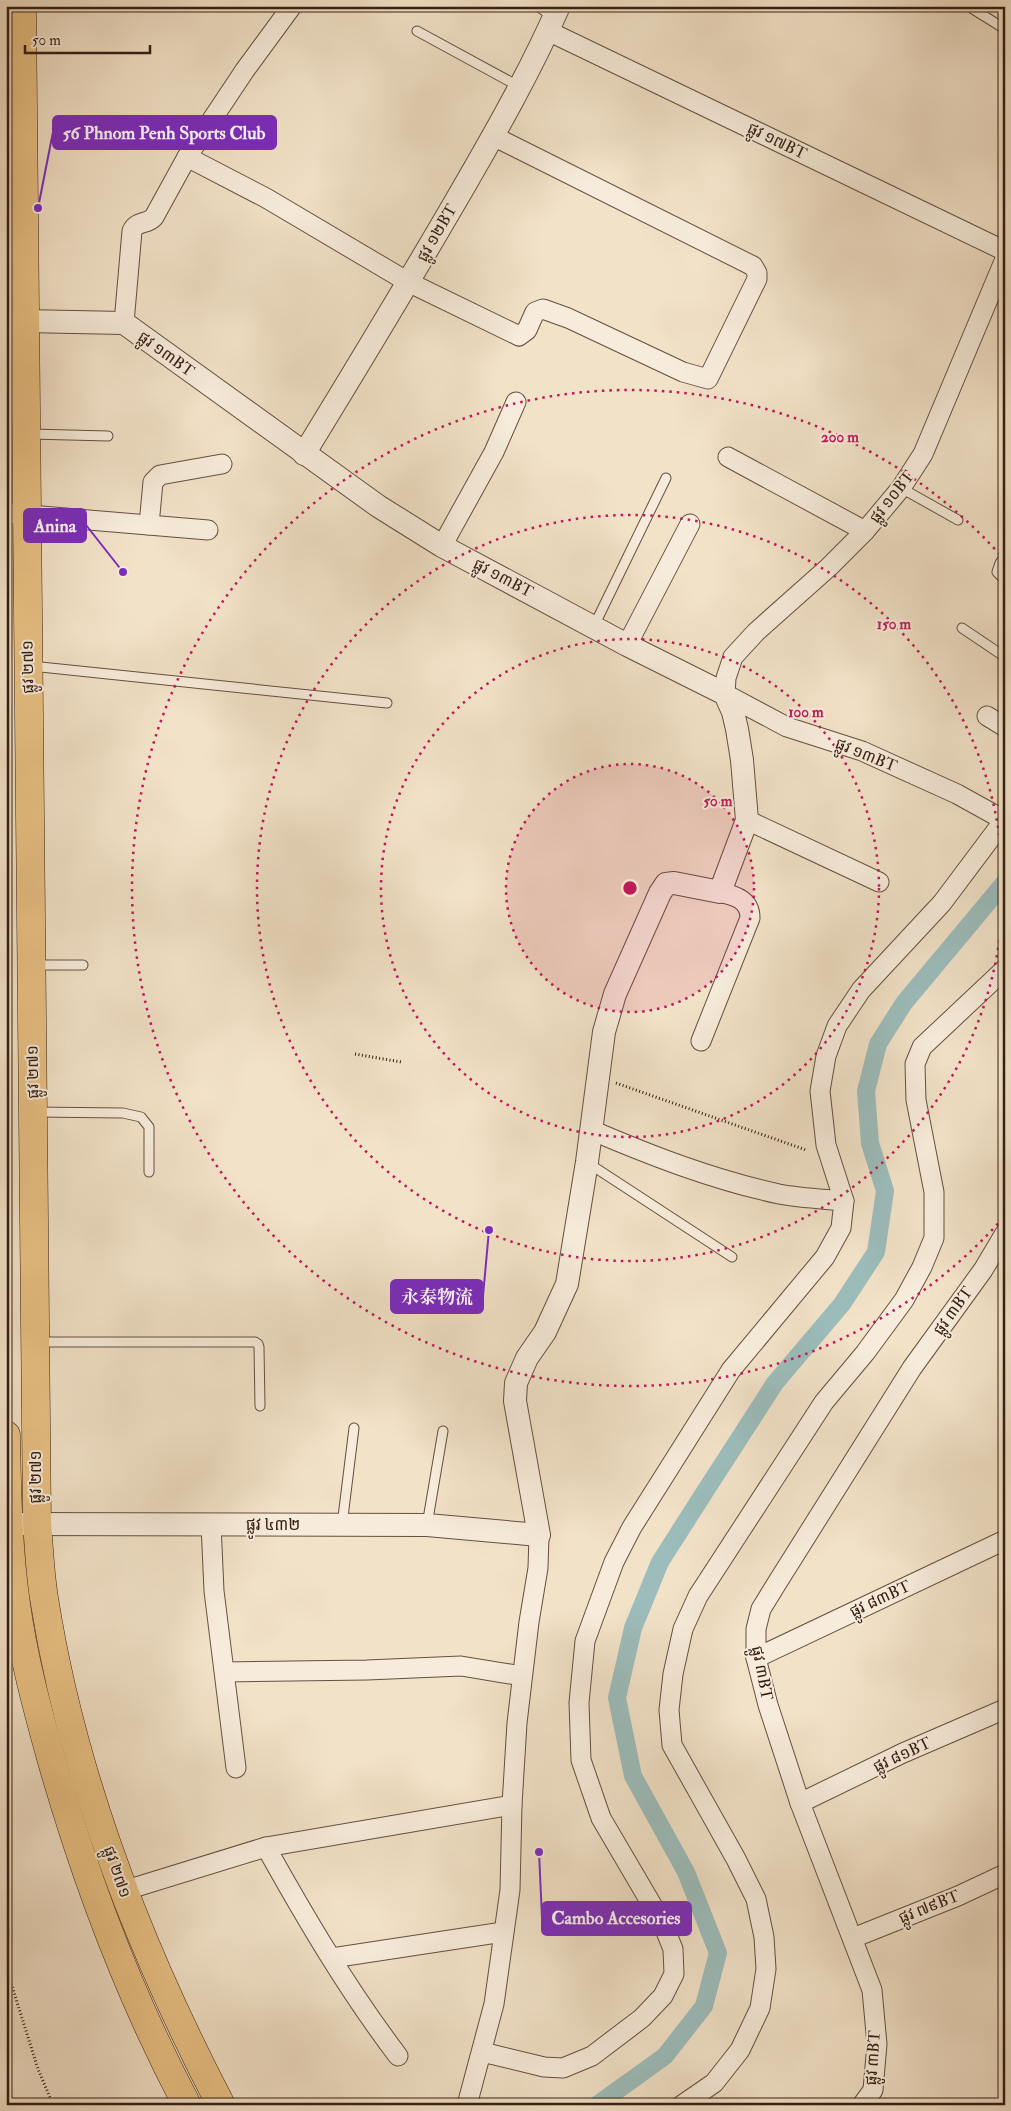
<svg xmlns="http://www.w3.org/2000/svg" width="1011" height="2111" viewBox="0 0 1011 2111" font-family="'IM FELL Double Pica','Noto Serif SC','Noto Sans Khmer',serif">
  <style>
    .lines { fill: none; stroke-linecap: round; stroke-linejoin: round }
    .canal { stroke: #9cbdbc; stroke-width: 18 }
    .service-casing { stroke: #644f40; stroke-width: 11 }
    .minor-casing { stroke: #644f40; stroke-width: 21 }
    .tertiary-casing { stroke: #644f40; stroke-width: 24 }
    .primary-casing { stroke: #351e13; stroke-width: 29 }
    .path { stroke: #351e13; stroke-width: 3; stroke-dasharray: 1 2.5; stroke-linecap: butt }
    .service { stroke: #f7ecdb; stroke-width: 9 }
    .minor { stroke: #f7ecdb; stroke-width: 19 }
    .tertiary { stroke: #f7ecdb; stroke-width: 22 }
    .primary { stroke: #e9c184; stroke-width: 28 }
    .ring { fill: none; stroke: #c2185b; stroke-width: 2.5; stroke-dasharray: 2.5 5 }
    .labels { text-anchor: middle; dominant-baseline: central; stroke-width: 4; stroke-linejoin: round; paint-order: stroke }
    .street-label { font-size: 16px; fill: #351e13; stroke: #f7ecdb }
    .centre { fill: #c2185b; stroke: #f7ecdb; stroke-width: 2.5 }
    .ring-label { font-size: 15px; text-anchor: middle; font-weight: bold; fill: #c2185b; stroke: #f7ecdb; stroke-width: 4; stroke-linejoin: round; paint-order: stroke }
    .leader { fill: none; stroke: #7b2cbf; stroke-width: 2 }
    .callout-dot { fill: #7b2cbf; stroke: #f7ecdb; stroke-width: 2 }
    .callout { fill: #7b2cbf; stroke: #7b2cbf; stroke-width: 2 }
    .callout-label { font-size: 18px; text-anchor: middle; font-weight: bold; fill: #fff }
  </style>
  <rect width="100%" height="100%" fill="#f2e2c8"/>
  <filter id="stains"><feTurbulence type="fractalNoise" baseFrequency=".004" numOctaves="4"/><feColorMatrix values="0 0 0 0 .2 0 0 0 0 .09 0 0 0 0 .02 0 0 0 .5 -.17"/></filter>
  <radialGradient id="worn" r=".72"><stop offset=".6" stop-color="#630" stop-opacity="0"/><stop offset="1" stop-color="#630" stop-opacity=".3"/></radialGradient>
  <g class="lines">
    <polyline class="canal" points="597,2105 665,2056 704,2006 718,1953 686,1872 633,1776 617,1698 633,1628 660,1562 706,1490 775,1383 842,1304 876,1252 885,1191 870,1143 866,1091 878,1044 904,1003 1005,882"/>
    <defs>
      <g id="service">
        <polyline points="537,6 554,17"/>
        <polyline points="968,6 1005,29"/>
        <polyline points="417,31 520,87"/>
        <polyline points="30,434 108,436"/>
        <polyline points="901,488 958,520"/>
        <polyline points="1005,556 1000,563 997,572 1005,580"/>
        <polyline points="594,626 666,478"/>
        <polyline points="962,628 1005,657"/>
        <polyline points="31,666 387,703"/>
        <polyline points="35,965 83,965"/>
        <polyline points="34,1112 123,1113 141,1117 149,1127 149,1172"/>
        <polyline points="588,1163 732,1257"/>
        <polyline points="39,1342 255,1342 258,1344 259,1347 260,1406"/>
        <polyline points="342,1525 354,1428"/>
        <polyline points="427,1525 443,1431"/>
      </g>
      <g id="minor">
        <polyline points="548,31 1005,251"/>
        <polyline points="187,157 266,198 408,282 515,334 519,336 527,330 535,312 543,309 568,318 683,372 708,379 757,279 757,273 753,266 493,136"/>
        <path d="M124,323L132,231C137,220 147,225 154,217L187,157L245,70L292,6"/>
        <polyline points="728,457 865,531"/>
        <polyline points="6,513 208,530"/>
        <polyline points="149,525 153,482 160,475 222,464"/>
        <polyline points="442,546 494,452 516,402"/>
        <polyline points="627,645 690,524"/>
        <polyline points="987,716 1005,727"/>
        <polyline points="747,820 879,882"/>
        <polyline points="1004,820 957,794 862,751 787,727 725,694 726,678 733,657 756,632 829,567 865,531 901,488 923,454 1005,259"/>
        <path d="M701,1041L750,918C750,900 736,896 720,892"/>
        <path d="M591,1130C652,1156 714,1180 779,1194C800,1198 823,1199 844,1201"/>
        <polyline points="211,1524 214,1591 236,1768"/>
        <polyline points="756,1658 1005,1540"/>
        <polyline points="225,1672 367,1670 461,1666 522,1676"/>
        <polyline points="800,1803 903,1753 1005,1709"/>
        <path d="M266,1847C306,1919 348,1990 398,2056"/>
        <polyline points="123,1891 266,1847 512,1805"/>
        <polyline points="853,1938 958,1896 1005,1874"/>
        <polyline points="332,1958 503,1932"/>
        <polyline points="482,2052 544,2067 563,2068 592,2056 642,2018 663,1996 674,1974 673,1949 662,1922 601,1818 581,1760 579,1703 585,1641 614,1562 632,1527 731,1370 825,1257 841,1228 844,1201 826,1145 820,1091 826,1056 837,1026 861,990 942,903 1005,819"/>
        <polyline points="467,2105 494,2004 510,1890 512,1805 517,1723 529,1622 538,1568 539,1535"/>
        <polyline points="682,2105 714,2083 740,2050 760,2008 766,1969 764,1937 756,1899 736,1859 672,1745 669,1710 673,1674 683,1629 698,1596 824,1402 865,1353 904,1300 922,1267 934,1238 934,1192 916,1100 915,1064 922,1047 1005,969"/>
        <polyline points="862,2105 873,2090 877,2044 872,1990 800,1803 768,1705 756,1658 756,1629 761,1609 777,1583 912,1368 983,1270 1005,1233"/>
      </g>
      <g id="tertiary">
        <path d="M304,454C356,369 408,283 458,197C494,135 530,72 559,6"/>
        <polyline points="6,1524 427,1525 539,1535 515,1401 516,1383 527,1358 545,1332 567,1284 587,1162 604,1032 615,994 660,893 666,884 674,883 720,892 747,820 742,760 737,729 733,712 725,694 627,645 442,546 378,506 124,323 24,321"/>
      </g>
      <g id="primary">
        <path d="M22,6L37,1523C39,1548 40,1573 44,1598C72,1776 138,1946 221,2105"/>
        <path d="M6,1435C7,1491 8,1548 16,1604C23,1656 37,1708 51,1758C85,1878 129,1995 187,2105"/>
      </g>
    </defs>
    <use href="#service" class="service-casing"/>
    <use href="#minor" class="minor-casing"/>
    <use href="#tertiary" class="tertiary-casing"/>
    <use href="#primary" class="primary-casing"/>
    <g class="path">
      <polyline points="355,1054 401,1062"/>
      <polyline points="616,1083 806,1150"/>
      <polyline points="6,1967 38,2069 53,2105"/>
    </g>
    <use href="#service" class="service"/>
    <use href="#minor" class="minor"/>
    <use href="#tertiary" class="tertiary"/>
    <use href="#primary" class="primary"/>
  </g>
  <circle cx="630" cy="888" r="124" fill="#c2185b" fill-opacity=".12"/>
  <g class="ring">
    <circle cx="630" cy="888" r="124"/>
    <circle cx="630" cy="888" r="249"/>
    <circle cx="630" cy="888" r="373"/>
    <path d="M1003 1218A498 498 0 1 1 1003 558"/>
  </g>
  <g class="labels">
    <g class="street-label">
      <text transform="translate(777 141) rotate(26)">ផ្លូវ ១៧BT</text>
      <text transform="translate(437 233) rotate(-60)">ផ្លូវ ១២BT</text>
      <text transform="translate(166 354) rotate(36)">ផ្លូវ ១៣BT</text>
      <text transform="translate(892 497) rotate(-52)">ផ្លូវ ១០BT</text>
      <text transform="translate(503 578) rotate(28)">ផ្លូវ ១៣BT</text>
      <text transform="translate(28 667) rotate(-91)">ផ្លូវ ២៧១</text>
      <text transform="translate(866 755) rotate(22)">ផ្លូវ ១៣BT</text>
      <text transform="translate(33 1072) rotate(-91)">ផ្លូវ ២៧១</text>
      <text transform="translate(953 1311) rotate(-54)">ផ្លូវ ៣BT</text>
      <text transform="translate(36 1477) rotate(-90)">ផ្លូវ ២៧១</text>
      <text x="273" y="1525">ផ្លូវ ៤៣២</text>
      <text transform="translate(880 1599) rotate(-25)">ផ្លូវ ៨៣BT</text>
      <text transform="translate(762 1673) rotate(79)">ផ្លូវ ៣BT</text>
      <text transform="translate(902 1755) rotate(-25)">ផ្លូវ ៨១BT</text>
      <text transform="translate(117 1872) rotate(71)">ផ្លូវ ២៧១</text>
      <text transform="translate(929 1907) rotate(-22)">ផ្លូវ ៧៩BT</text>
      <text transform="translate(873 2058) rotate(-86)">ផ្លូវ ៣BT</text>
    </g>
  </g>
  <circle cx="630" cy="888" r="8" class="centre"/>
  <g class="ring-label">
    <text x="840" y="442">200 m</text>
    <text x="894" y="629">150 m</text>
    <text x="806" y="717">100 m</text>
    <text x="718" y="806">50 m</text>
  </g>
  <path class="leader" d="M38 208L53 132M123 572L86 525M489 1230L483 1296M539 1852L542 1918"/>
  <g class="callout-dot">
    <circle cx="38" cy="208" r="5"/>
    <circle cx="123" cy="572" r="5"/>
    <circle cx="489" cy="1230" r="5"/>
    <circle cx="539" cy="1852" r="5"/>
  </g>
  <g class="callout">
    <rect x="53" y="116" width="223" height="33" rx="5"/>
    <rect x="24" y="509" width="62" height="33" rx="5"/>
    <rect x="391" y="1280" width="92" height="33" rx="5"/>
    <rect x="542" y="1902" width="149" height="33" rx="5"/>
  </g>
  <g class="callout-label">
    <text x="164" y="139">56 Phnom Penh Sports Club</text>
    <text x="55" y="532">Anina</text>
    <text x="437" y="1303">永泰物流</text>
    <text x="616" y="1924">Cambo Accesories</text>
  </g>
  <rect width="1011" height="2111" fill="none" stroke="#f2e2c8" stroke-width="25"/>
  <rect x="8" y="8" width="996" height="2096" fill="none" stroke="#351e13" stroke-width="2.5"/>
  <rect x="12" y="12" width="986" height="2086" fill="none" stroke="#351e13"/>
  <path d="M25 45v8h125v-8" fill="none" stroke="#351e13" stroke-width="2.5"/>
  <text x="32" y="45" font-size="15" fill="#351e13" stroke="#f7ecdb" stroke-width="4" paint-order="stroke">50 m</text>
  <rect width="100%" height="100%" filter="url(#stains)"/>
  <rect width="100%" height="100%" fill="url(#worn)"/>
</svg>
